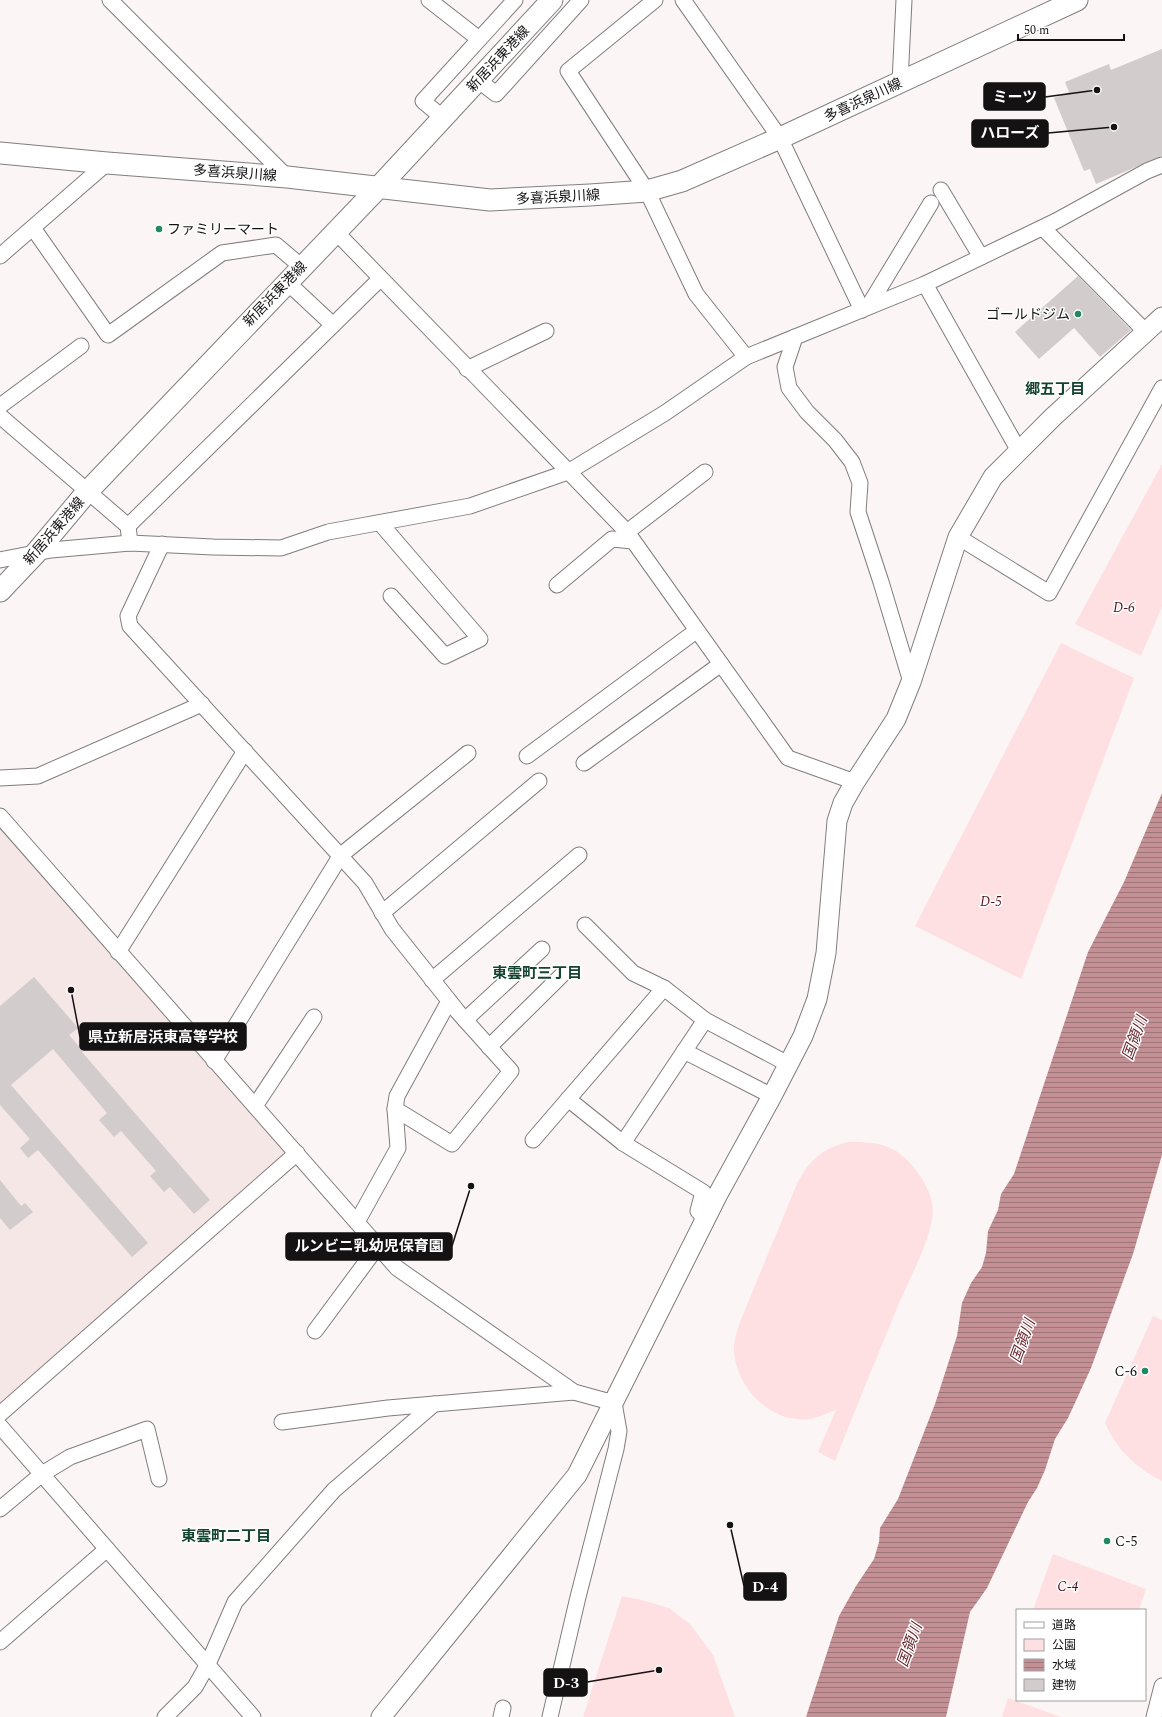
<svg xmlns="http://www.w3.org/2000/svg" width="1162" height="1717" viewBox="0 0 1162 1717" font-family="Spectral,'Noto Sans JP',serif">
  <style>
    .built { fill: #f6e7e7 }
    .green { fill: #ffe0e2 }
    .water { fill: url(#water-rules) }
    .building { fill: #d2cccd }
    .lines { fill: none; stroke-linecap: round; stroke-linejoin: round }
    .minor-casing { stroke: #827d7d; stroke-width: 17 }
    .tertiary-casing { stroke: #827d7d; stroke-width: 21 }
    .secondary-casing { stroke: #827d7d; stroke-width: 23 }
    .minor { stroke: #fff; stroke-width: 15 }
    .tertiary { stroke: #fff; stroke-width: 19 }
    .secondary { stroke: #fff; stroke-width: 21 }
    .poi-dot { fill: #208864; stroke: #fff; stroke-width: 1.5 }
    .labels { text-anchor: middle; dominant-baseline: central; stroke-width: 3; stroke-linejoin: round; paint-order: stroke }
    .street-label { font-size: 14px; fill: #141212; stroke: #fff }
    .poi-label { font-size: 14px; fill: #141212; stroke: #fff; text-anchor: start }
    .park-label { font-size: 14px; font-style: italic; fill: #50131e; stroke: #fff }
    .neighbourhood-label { font-size: 15px; font-weight: bold; fill: #154331; stroke: #fff }
    .water-label { font-size: 15px; font-style: italic; fill: #672830; stroke: #fff }
    .leader { fill: none; stroke: #141212; stroke-width: 1.5 }
    .callout-dot { fill: #141212; stroke: #fff; stroke-width: 1.5 }
    .callout { fill: #141212; stroke: #141212; stroke-width: 1.5 }
    .callout-label { font-size: 15px; text-anchor: middle; font-weight: bold; fill: #fff }
  </style>
  <defs>
    <pattern id="water-rules" width="6" height="5" patternUnits="userSpaceOnUse"><rect width="6" height="5" fill="#c39195"/><path d="M0 2.5h6" fill="none" stroke="#9d7578"/></pattern>
  </defs>
  <rect width="100%" height="100%" fill="#fbf5f5"/>
  <polygon class="built" points="0,828 285,1152 284,1159 0,1408"/>
  <g class="green">
    <polygon points="1162,464 1162,607 1141,656 1075,624"/>
    <polygon points="1061,643 1134,678 1021,979 915,926"/>
    <path d="M848,1142C861,1142 878,1142 890,1148C910,1156 933,1189 933,1210C932,1237 911,1276 900,1301C878,1354 856,1408 835,1461L818,1452L836,1410C827,1413 818,1418 809,1419C771,1424 737,1388 734,1352C733,1342 737,1332 740,1322L796,1186C808,1161 821,1149 848,1142Z"/>
    <path d="M1153,1316L1162,1320V1481C1157,1479 1153,1476 1148,1473C1128,1460 1115,1445 1105,1423Z"/>
    <polygon points="1053,1554 1146,1589 1139,1610 1033,1610"/>
    <polygon points="622,1596 642,1600 669,1608 691,1625 713,1655 735,1717 583,1717"/>
    <polygon points="1008,1698 1061,1717 1002,1717"/>
  </g>
  <polygon class="water" points="1162,793 1162,1155 1133,1254 1091,1368 1068,1418 1055,1439 1045,1470 1037,1488 1028,1502 987,1588 970,1612 946,1717 806,1717 839,1616 856,1586 874,1559 879,1542 880,1528 898,1499 935,1404 957,1336 962,1303 971,1283 982,1267 986,1253 988,1231 998,1210 1001,1194 1014,1174 1088,952 1124,882"/>
  <g class="building">
    <polygon points="1162,49 1162,156 1096,184 1090,169 1084,171 1054,98 1069,92 1065,82 1109,64 1111,70"/>
    <polygon points="1078,276 1131,330 1100,357 1074,328 1039,359 1015,332"/>
    <polygon points="34,977 78,1028 69,1035 83,1051 82,1052 210,1200 194,1214 170,1187 164,1192 150,1176 156,1171 121,1131 114,1137 99,1120 107,1113 53,1049 11,1085 148,1243 132,1257 38,1150 28,1158 20,1148 30,1139 0,1105 0,1006"/>
    <polygon points="0,1180 21,1206 25,1203 33,1212 10,1230 0,1218"/>
  </g>
  <g class="lines">
    <defs>
      <g id="minor">
        <polyline points="110,0 287,177"/>
        <polyline points="429,0 479,39"/>
        <polyline points="683,0 780,138 862,310"/>
        <polyline points="478,80 496,94 581,0"/>
        <polyline points="900,82 904,0"/>
        <polyline points="443,118 423,101 515,0"/>
        <polyline points="941,190 981,257"/>
        <polyline points="33,228 108,335 222,253 276,245 302,267"/>
        <polyline points="1043,228 1146,332"/>
        <polyline points="336,232 627,532 788,758 855,782"/>
        <polyline points="0,256 107,163"/>
        <polyline points="287,282 333,325"/>
        <polyline points="925,284 1019,451"/>
        <polyline points="868,307 931,203"/>
        <polyline points="795,337 785,367 789,388 807,412 835,440 852,462 860,483 858,512 881,582 911,682"/>
        <polyline points="746,357 925,284 1056,221 1147,171 1162,165"/>
        <polyline points="467,369 546,331"/>
        <polyline points="0,406 81,346"/>
        <polyline points="0,416 128,526"/>
        <polyline points="380,523 480,639 445,656 391,596"/>
        <polyline points="627,532 705,472"/>
        <polyline points="958,537 1049,593 1162,388"/>
        <polyline points="130,543 128,526 380,279"/>
        <polyline points="162,544 128,616 130,626 365,883 392,929 458,1012 511,1071 452,1144 395,1109 398,1148 357,1222"/>
        <polyline points="0,560 51,550 130,543 213,547 281,548 328,532 470,506 568,472 665,413 746,357 696,294 647,191 568,71 655,0"/>
        <polyline points="557,585 612,539 633,541"/>
        <polyline points="527,756 696,631"/>
        <polyline points="584,763 721,664"/>
        <polyline points="0,778 38,776 202,704"/>
        <polyline points="0,816 397,1268 574,1392 614,1403 619,1431 616,1449 578,1597 550,1717"/>
        <polyline points="382,913 539,781"/>
        <polyline points="118,952 245,751"/>
        <polyline points="432,980 579,855"/>
        <polyline points="664,988 705,1020 788,1064"/>
        <polyline points="465,1020 542,949"/>
        <polyline points="489,1047 563,974"/>
        <polyline points="684,1051 772,1096"/>
        <polyline points="214,1061 341,855 468,753"/>
        <polyline points="568,1099 623,1143 703,1192 698,1211 705,1219"/>
        <polyline points="255,1106 314,1017"/>
        <polyline points="395,1109 397,1096 449,1001"/>
        <polyline points="533,1140 664,988 633,973 585,925"/>
        <polyline points="623,1143 705,1020"/>
        <polyline points="315,1331 378,1246"/>
        <polyline points="0,1414 297,1153"/>
        <polyline points="282,1422 388,1408 574,1392"/>
        <polyline points="0,1426 253,1717"/>
        <polyline points="0,1509 42,1474 70,1457 147,1429 159,1479"/>
        <polyline points="0,1642 107,1549"/>
        <polyline points="165,1717 195,1687 208,1664 235,1602 334,1490 434,1404"/>
        <polyline points="501,1717 503,1708"/>
        <polyline points="1154,1717 1162,1686"/>
      </g>
      <polyline id="tertiary" points="381,1717 577,1475 717,1196 772,1096 803,1036 817,999 826,953 837,821 843,803 855,782 896,719 911,682 958,537 993,477 1053,417 1162,317"/>
      <g id="secondary">
        <polyline points="0,153 107,163 287,177 490,200 590,195 647,191 682,181 780,138 1077,0"/>
        <polyline points="0,591 35,554 87,492 378,188 552,0"/>
      </g>
    </defs>
    <use href="#minor" class="minor-casing"/>
    <use href="#tertiary" class="tertiary-casing"/>
    <use href="#secondary" class="secondary-casing"/>
    <use href="#minor" class="minor"/>
    <use href="#tertiary" class="tertiary"/>
    <use href="#secondary" class="secondary"/>
  </g>
  <g class="poi-dot">
    <circle cx="159" cy="229" r="4"/>
    <circle cx="1078" cy="314" r="4"/>
    <circle cx="1145" cy="1371" r="4"/>
    <circle cx="1107" cy="1541" r="4"/>
  </g>
  <g class="labels">
    <g class="street-label">
      <text transform="translate(498 59) rotate(-47)">新居浜東港線</text>
      <text transform="translate(863 100) rotate(-25)">多喜浜泉川線</text>
      <text transform="translate(235 173) rotate(4)">多喜浜泉川線</text>
      <text transform="translate(558 197) rotate(-3)">多喜浜泉川線</text>
      <text transform="translate(275 294) rotate(-46)">新居浜東港線</text>
      <text transform="translate(54 531) rotate(-49)">新居浜東港線</text>
    </g>
    <g class="poi-label">
      <text x="167" y="229">ファミリーマート</text>
      <text x="1070" y="314" text-anchor="end">ゴールドジム</text>
      <text x="1137" y="1371" text-anchor="end">C-6</text>
      <text x="1115" y="1541">C-5</text>
    </g>
    <g class="park-label">
      <text x="1124" y="607">D-6</text>
      <text x="991" y="901">D-5</text>
      <text x="1068" y="1586">C-4</text>
    </g>
    <g class="neighbourhood-label">
      <text x="1055" y="389">郷五丁目</text>
      <text x="537" y="973">東雲町三丁目</text>
      <text x="226" y="1536">東雲町二丁目</text>
    </g>
    <g class="water-label">
      <text transform="translate(1135 1038) rotate(-70)">国領川</text>
      <text transform="translate(1023 1341) rotate(-70)">国領川</text>
      <text transform="translate(910 1645) rotate(-70)">国領川</text>
    </g>
  </g>
  <path class="leader" d="M1097 90L1045 97M1114 127L1048 133M71 990L80 1037M471 1186L452 1246M730 1525L744 1586M659 1670L587 1682"/>
  <g class="callout-dot">
    <circle cx="1097" cy="90" r="4"/>
    <circle cx="1114" cy="127" r="4"/>
    <circle cx="71" cy="990" r="4"/>
    <circle cx="471" cy="1186" r="4"/>
    <circle cx="730" cy="1525" r="4"/>
    <circle cx="659" cy="1670" r="4"/>
  </g>
  <g class="callout">
    <rect x="984" y="83" width="61" height="27" rx="4"/>
    <rect x="972" y="120" width="76" height="27" rx="4"/>
    <rect x="80" y="1023" width="166" height="27" rx="4"/>
    <rect x="286" y="1233" width="166" height="27" rx="4"/>
    <rect x="744" y="1573" width="42" height="27" rx="4"/>
    <rect x="544" y="1669" width="43" height="27" rx="4"/>
  </g>
  <g class="callout-label">
    <text x="1015" y="102">ミーツ</text>
    <text x="1010" y="138">ハローズ</text>
    <text x="163" y="1042">県立新居浜東高等学校</text>
    <text x="369" y="1251">ルンビニ乳幼児保育園</text>
    <text x="765" y="1592">D-4</text>
    <text x="566" y="1688">D-3</text>
  </g>
  <rect x="1016" y="1609" width="130" height="92" fill="#ffffff" stroke="#a1a0a0"/>
  <rect x="1024" y="1622" width="20" height="6" fill="#ffffff" stroke="#a1a0a0"/>
  <text x="1052" y="1629" font-size="12" fill="#141212">道路</text>
  <rect x="1024" y="1639" width="20" height="12" fill="#ffe0e2" stroke="#a1a0a0"/>
  <text x="1052" y="1649" font-size="12" fill="#141212">公園</text>
  <rect x="1024" y="1659" width="20" height="12" fill="url(#water-rules)" stroke="#a1a0a0"/>
  <text x="1052" y="1669" font-size="12" fill="#141212">水域</text>
  <rect x="1024" y="1679" width="20" height="12" fill="#d2cccd" stroke="#a1a0a0"/>
  <text x="1052" y="1689" font-size="12" fill="#141212">建物</text>
  <path d="M1018 34v6h106v-6" fill="none" stroke="#141212" stroke-width="2"/>
  <text x="1024" y="34" font-size="12" fill="#141212" stroke="#ffffff" stroke-width="3" paint-order="stroke">50 m</text>
</svg>
